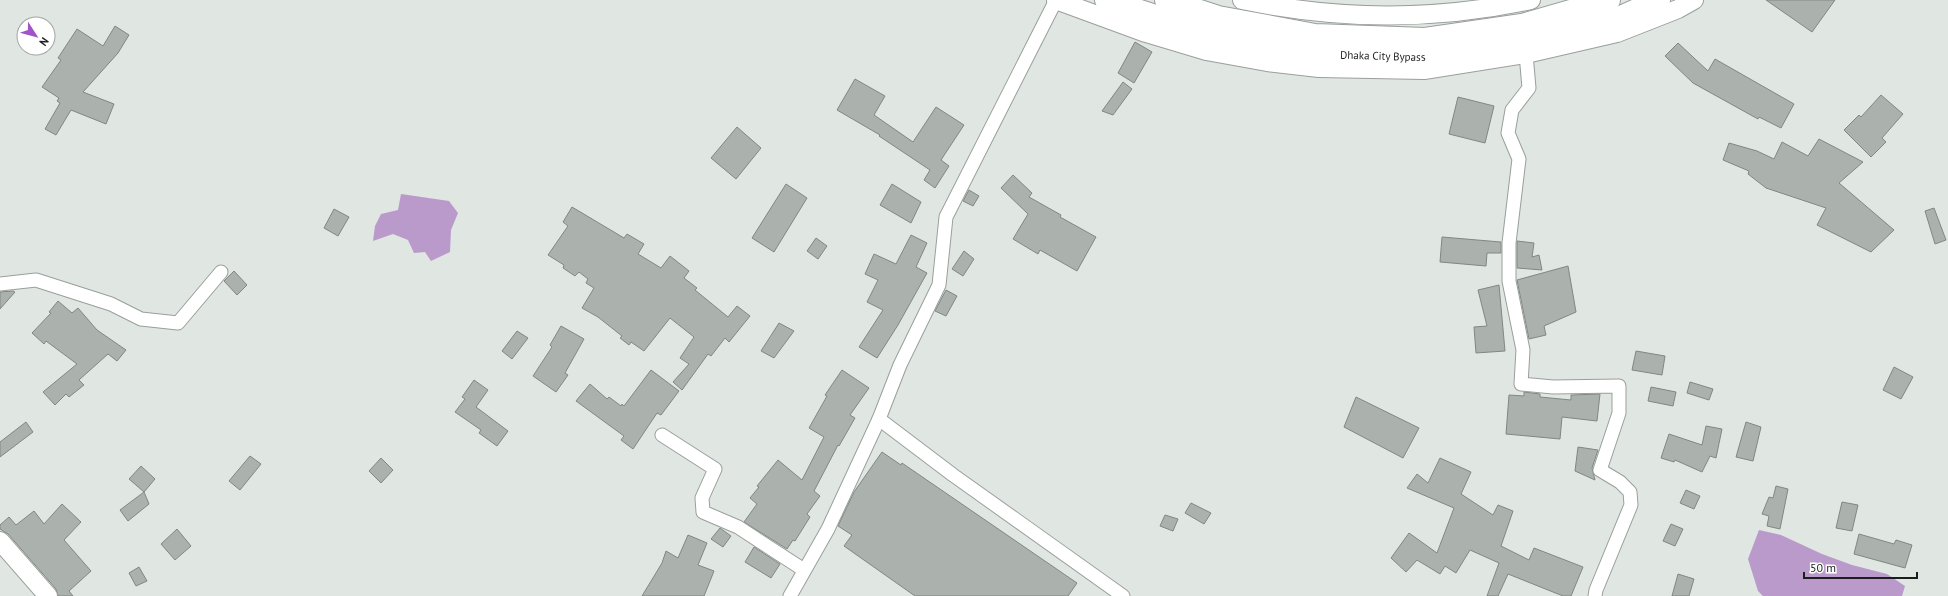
<svg xmlns="http://www.w3.org/2000/svg" width="1948" height="596" viewBox="0 0 1948 596" font-family="'PT Sans',sans-serif">
  <style>
    .water { fill: #ba99cb }
    .building { fill: #abb1ad; stroke: #818783 }
    .lines { fill: none; stroke-linecap: round; stroke-linejoin: round }
    .street-casing { stroke: #9a9f9b; stroke-width: 15 }
    .secondary-casing { stroke: #9a9f9b; stroke-width: 20 }
    .highway-casing { stroke: #9a9f9b; stroke-width: 24 }
    .street { stroke: #fff; stroke-width: 13 }
    .secondary { stroke: #fff; stroke-width: 18 }
    .highway { stroke: #fff; stroke-width: 22 }
    .labels { text-anchor: middle; dominant-baseline: central; stroke-width: 3; stroke-linejoin: round; paint-order: stroke }
    .street-label { font-size: 11px; fill: #1c1e1d; stroke: #fff }
  </style>
  <rect width="100%" height="100%" fill="#e0e6e1"/>
  <g class="water">
    <polygon points="401,194 449,201 458,213 451,230 450,252 431,261 425,252 414,253 408,240 393,234 373,241 375,226 381,214 398,210"/>
    <polygon points="1759,530 1781,535 1822,554 1852,565 1887,574 1905,586 1902,596 1763,596 1758,591 1748,559"/>
  </g>
  <g class="building">
    <polygon points="1766,0 1835,0 1812,32"/>
    <polygon points="115,26 129,35 118,53 83,92 114,104 106,124 71,110 56,135 45,129 60,103 57,101 59,98 42,87 61,60 58,58 77,29 103,46"/>
    <polygon points="1135,42 1152,52 1134,83 1118,73"/>
    <polygon points="1678,43 1708,71 1715,59 1794,104 1781,128 1759,117 1758,119 1693,83 1665,56"/>
    <polygon points="855,79 885,96 874,115 913,142 936,107 964,125 941,160 949,166 935,188 924,180 930,170 879,136 880,135 837,110"/>
    <polygon points="1123,82 1132,89 1113,115 1102,111"/>
    <polygon points="1881,95 1903,114 1882,138 1886,142 1871,157 1844,130 1859,115 1861,117"/>
    <polygon points="1458,97 1494,106 1485,143 1449,134"/>
    <polygon points="737,127 761,148 736,179 711,158"/>
    <polygon points="1819,139 1863,162 1839,183 1894,230 1871,252 1817,225 1826,208 1766,188 1748,174 1749,171 1723,160 1729,143 1757,151 1774,159 1782,142 1808,156"/>
    <polygon points="1013,175 1032,193 1029,197 1061,215 1060,217 1096,237 1077,271 1040,250 1038,254 1013,239 1028,214 1001,188"/>
    <polygon points="786,184 807,198 774,252 752,238"/>
    <polygon points="892,184 921,202 911,223 880,205"/>
    <polygon points="969,190 979,196 973,206 963,201"/>
    <polygon points="572,207 624,238 627,234 644,244 638,254 661,268 670,256 689,271 684,278 697,288 695,290 728,317 737,306 750,316 729,342 725,338 711,356 708,354 682,390 673,382 689,364 680,358 694,337 670,318 644,351 631,342 629,345 620,338 622,336 598,317 582,308 594,288 586,283 588,279 579,272 575,276 563,268 564,265 548,255 568,226 563,222"/>
    <polygon points="1934,208 1946,240 1935,244 1925,211"/>
    <polygon points="334,209 349,217 338,236 324,228"/>
    <polygon points="911,235 927,243 916,267 927,273 898,325 877,358 859,347 883,310 867,302 878,280 865,274 874,254 896,264"/>
    <polygon points="1442,237 1501,242 1501,253 1487,253 1486,266 1440,262"/>
    <polygon points="816,238 827,246 818,259 807,251"/>
    <polygon points="1517,241 1534,243 1532,257 1539,255 1542,270 1517,268"/>
    <polygon points="964,251 974,259 963,276 952,269"/>
    <polygon points="1568,266 1576,312 1544,326 1546,335 1529,339 1517,280"/>
    <polygon points="234,271 247,285 237,295 224,281"/>
    <polygon points="1499,285 1505,351 1476,353 1474,327 1487,326 1478,290"/>
    <polygon points="946,290 957,296 946,316 935,311"/>
    <polygon points="13,291 15,292 0,309 0,292"/>
    <polygon points="58,301 72,313 78,308 97,330 126,350 117,361 108,354 79,380 84,385 69,397 66,394 55,405 43,392 77,364 46,341 44,344 32,333 51,313 49,312"/>
    <polygon points="779,323 794,331 774,358 761,351"/>
    <polygon points="561,326 584,339 565,373 568,375 556,392 533,376 552,347 550,345"/>
    <polygon points="517,331 528,338 512,359 502,351"/>
    <polygon points="1636,351 1665,356 1662,375 1632,370"/>
    <polygon points="1894,367 1913,377 1901,399 1883,390"/>
    <polygon points="651,370 679,391 661,415 657,413 633,449 621,440 624,436 576,401 590,384 607,399 609,397 621,406 622,404 624,406"/>
    <polygon points="842,370 869,388 850,415 855,418 839,446 838,445 814,491 820,496 807,514 810,517 795,541 793,540 787,549 744,522 757,504 750,498 759,487 757,486 778,460 802,480 824,437 809,428 827,396 825,395"/>
    <polygon points="474,380 488,390 476,407 508,431 497,446 479,433 481,430 455,412 465,399 462,397"/>
    <polygon points="1690,382 1713,389 1709,400 1687,393"/>
    <polygon points="1651,387 1676,392 1673,406 1648,401"/>
    <polygon points="1524,392 1540,394 1540,397 1571,400 1571,395 1600,394 1597,421 1562,417 1560,439 1506,434 1509,395 1524,396"/>
    <polygon points="1356,397 1419,428 1403,458 1344,427"/>
    <polygon points="26,422 33,432 0,457 0,442"/>
    <polygon points="1746,422 1761,427 1753,461 1736,457"/>
    <polygon points="1706,426 1722,429 1716,458 1710,456 1702,472 1675,460 1674,462 1661,458 1669,434 1702,445"/>
    <polygon points="1578,447 1598,450 1592,468 1595,480 1575,471"/>
    <polygon points="882,452 901,465 902,463 1077,583 1068,596 915,596 844,546 852,535 838,526 854,492"/>
    <polygon points="250,456 261,464 240,490 229,481"/>
    <polygon points="381,458 393,470 381,483 369,471"/>
    <polygon points="1440,458 1471,472 1461,494 1493,515 1498,505 1513,511 1501,546 1529,560 1534,548 1583,567 1571,596 1563,596 1508,574 1498,596 1487,596 1499,563 1470,550 1456,573 1445,566 1440,574 1417,560 1406,572 1391,558 1409,533 1437,553 1454,508 1407,488 1417,474 1428,483"/>
    <polygon points="141,466 155,479 144,492 129,479"/>
    <polygon points="1776,486 1788,489 1780,529 1767,526 1769,516 1762,514 1769,497 1773,498"/>
    <polygon points="1686,490 1700,496 1694,509 1680,503"/>
    <polygon points="144,492 149,504 128,521 120,510"/>
    <polygon points="1842,502 1858,505 1852,531 1836,528"/>
    <polygon points="1191,503 1211,513 1204,524 1185,513"/>
    <polygon points="62,504 81,522 64,540 91,571 69,591 73,596 58,596 56,589 8,534 0,529 0,525 9,517 16,525 34,511 44,524"/>
    <polygon points="1165,515 1178,519 1173,531 1160,526"/>
    <polygon points="1671,524 1683,529 1675,546 1663,541"/>
    <polygon points="720,528 731,536 723,547 711,539"/>
    <polygon points="177,529 191,546 175,560 161,544"/>
    <polygon points="1859,534 1894,544 1896,540 1912,545 1905,568 1854,554"/>
    <polygon points="688,535 707,543 698,565 714,571 704,596 642,596 662,563 666,551 678,558"/>
    <polygon points="754,547 780,564 771,578 745,562"/>
    <polygon points="139,567 147,581 136,586 129,573"/>
    <polygon points="1678,574 1694,579 1689,596 1672,596"/>
  </g>
  <g class="lines">
    <defs>
      <g id="street">
        <polyline points="1526,54 1529,88 1512,110 1508,133 1519,159 1509,243 1509,281 1523,350 1521,384 1553,387 1619,386 1619,413 1600,470 1620,482 1630,492 1631,505 1596,590 1595,596"/>
        <polyline points="0,284 36,280 111,304 141,319 178,323 221,272"/>
        <polyline points="879,419 953,475 1123,596"/>
        <polyline points="662,435 715,469 702,498 703,512 738,527 804,570"/>
        <polyline points="790,596 828,529 879,419 900,365 939,285 946,217 1056,0"/>
      </g>
      <g id="secondary">
        <polyline points="1056,0 1146,33 1206,51 1267,62 1319,68 1424,70 1526,54 1617,33 1678,9 1694,0"/>
        <path d="M1242,0C1338,20 1435,21 1531,0"/>
        <polyline points="0,541 48,596"/>
      </g>
      <g id="highway">
        <path id="s1" d="M1106,0L1214,35L1317,54L1422,57L1489,49L1567,33L1614,20L1659,0"/>
        <polyline points="1166,0 1218,17 1315,35 1425,39 1522,25 1609,0"/>
      </g>
    </defs>
    <use href="#street" class="street-casing"/>
    <use href="#secondary" class="secondary-casing"/>
    <use href="#highway" class="highway-casing"/>
    <use href="#street" class="street"/>
    <use href="#secondary" class="secondary"/>
    <use href="#highway" class="highway"/>
  </g>
  <g class="labels">
    <g class="street-label">
      <text stroke="none"><textPath href="#s1" startOffset="284">Dhaka City Bypass</textPath></text>
    </g>
  </g>
  <g transform="translate(36 36) rotate(126)"><circle r="19" fill="#ffffff" stroke="#a4a5a5"/>
  <path d="M0-3L7 15L0 10L-7 15Z" fill="#a154c5"/>
  <text y="-6" font-size="11" font-weight="bold" text-anchor="middle" fill="#1c1e1d">N</text>
  </g>
  <path d="M1804 572v6h113v-6" fill="none" stroke="#1c1e1d" stroke-width="2"/>
  <text x="1810" y="572" font-size="12" fill="#1c1e1d" stroke="#ffffff" stroke-width="3" paint-order="stroke">50 m</text>
</svg>
